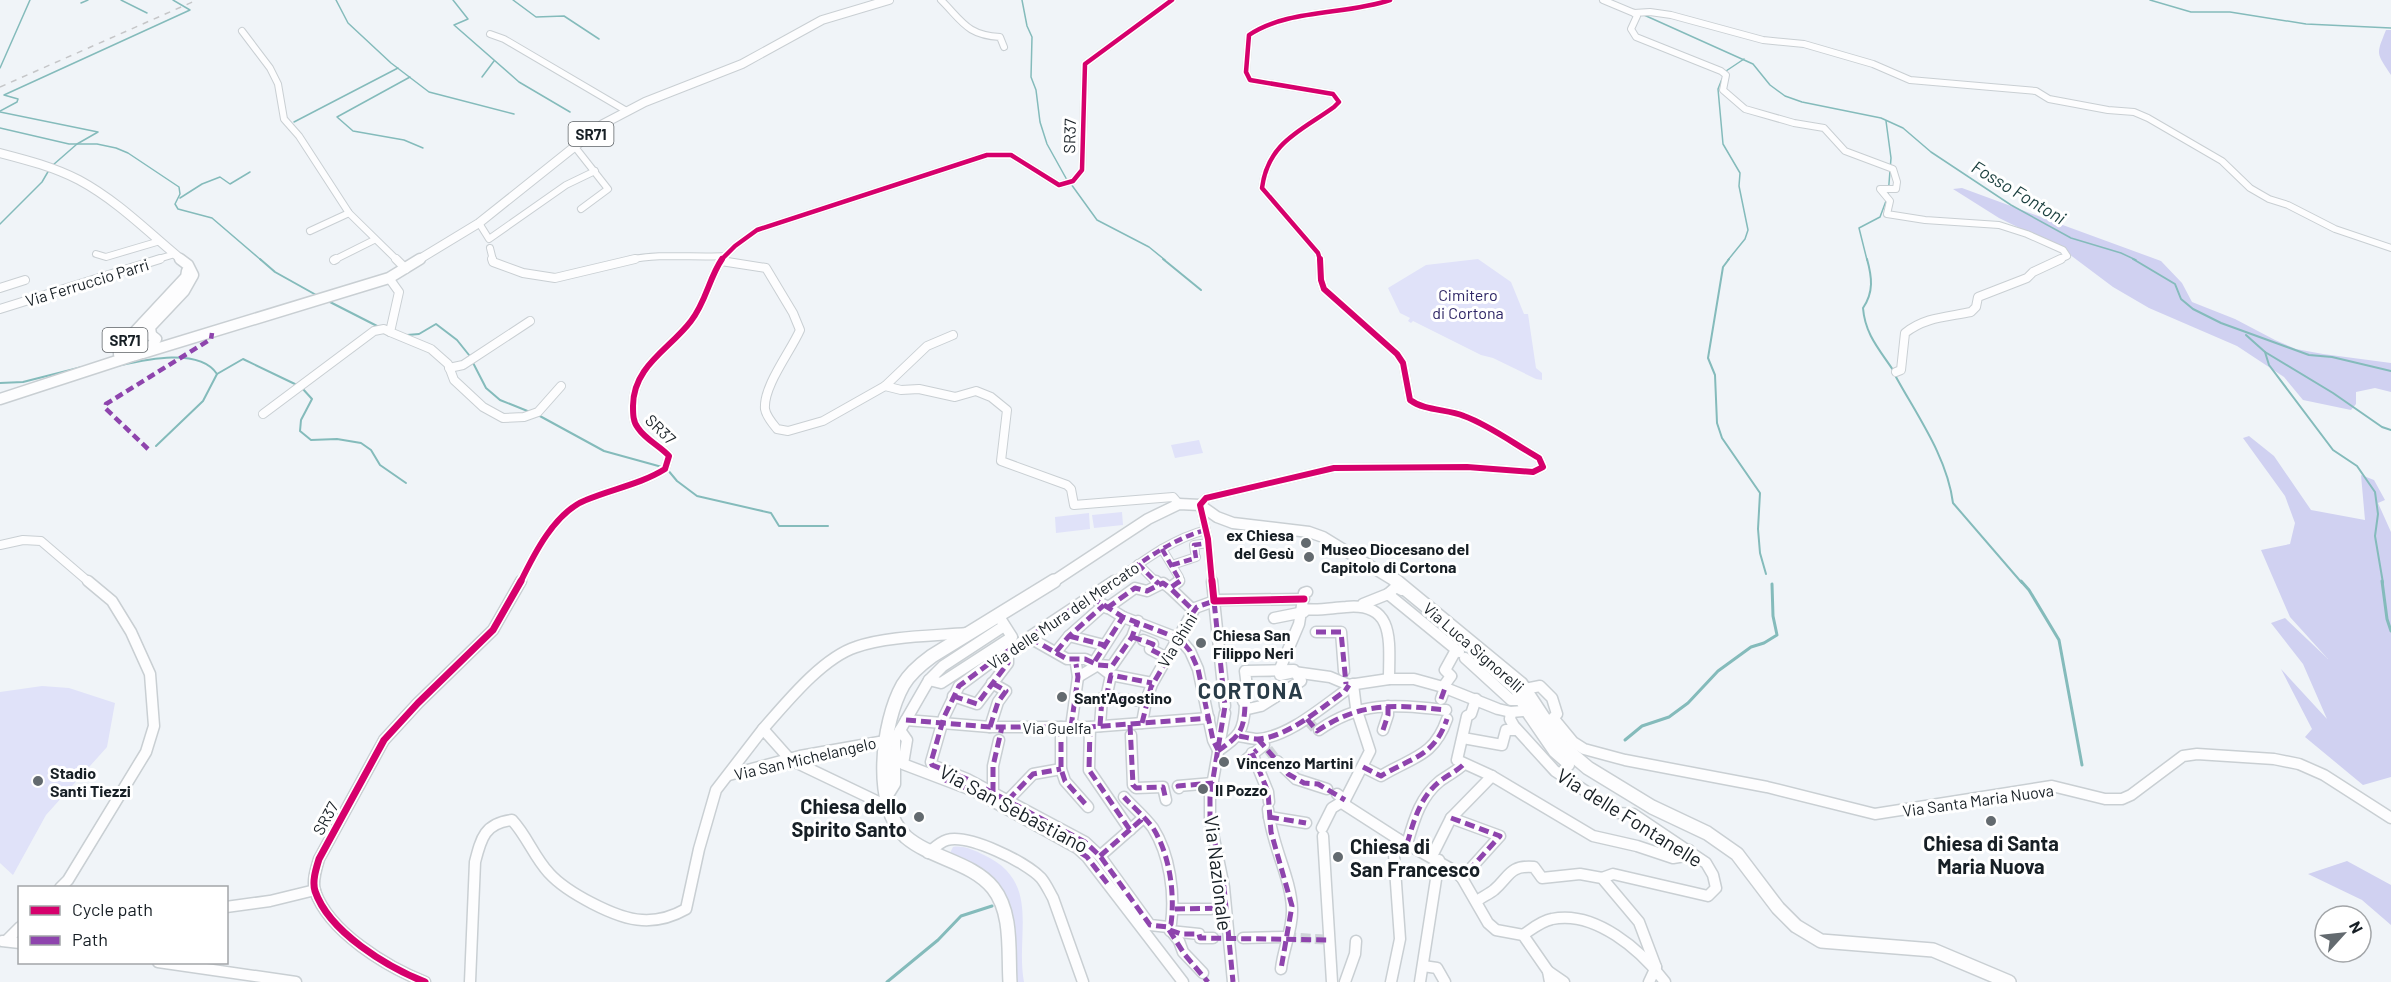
<svg xmlns="http://www.w3.org/2000/svg" width="2391" height="982" viewBox="0 0 2391 982" font-family="Barlow,sans-serif">
  <style>
    .green { fill: #e0e2f9 }
    .forest { fill: #d0d1f1 }
    .lines { fill: none; stroke-linecap: round; stroke-linejoin: round }
    .stream-far2 { stroke: #84bbbb; stroke-width: 1.5 }
    .stream-far1 { stroke: #84bbbb; stroke-width: 2 }
    .stream { stroke: #84bbbb; stroke-width: 3 }
    .minor-tunnel { stroke: #cfd4d8; stroke-width: 10; stroke-dasharray: 10 4.5; stroke-linecap: butt }
    .minor-far2-casing { stroke: #c9cfd3; stroke-width: 8 }
    .minor-far1-casing { stroke: #c9cfd3; stroke-width: 10 }
    .minor-casing { stroke: #c9cfd3; stroke-width: 13 }
    .major-far2-casing { stroke: #c9cfd3; stroke-width: 10 }
    .major-far1-casing { stroke: #c9cfd3; stroke-width: 13 }
    .major-casing { stroke: #c9cfd3; stroke-width: 16 }
    .minor-far2 { stroke: #fdfdfe; stroke-width: 6 }
    .minor-far1 { stroke: #fdfdfe; stroke-width: 8 }
    .minor { stroke: #fdfdfe; stroke-width: 10 }
    .major-far2 { stroke: #fdfdfe; stroke-width: 8 }
    .major-far1 { stroke: #fdfdfe; stroke-width: 10 }
    .major { stroke: #fdfdfe; stroke-width: 13 }
    .rail { stroke: #c5c6c8; stroke-width: 1.5; stroke-dasharray: 6 6; stroke-linecap: butt }
    .quiet-far1 { stroke: #8e44ad; stroke-width: 4.5; stroke-dasharray: 8 4.5; stroke-linecap: butt }
    .quiet { stroke: #8e44ad; stroke-width: 5; stroke-dasharray: 10 5; stroke-linecap: butt }
    .cycleway-far2-casing { stroke: #fff; stroke-width: 8 }
    .cycleway-far1-casing { stroke: #fff; stroke-width: 10 }
    .cycleway-casing { stroke: #fff; stroke-width: 10 }
    .cycleway-far2 { stroke: #d6006c; stroke-width: 4.5 }
    .cycleway-far1 { stroke: #d6006c; stroke-width: 6 }
    .cycleway { stroke: #d6006c; stroke-width: 7 }
    .poi-dot { fill: #636a6f; stroke: #fff; stroke-width: 2 }
    .labels { text-anchor: middle; dominant-baseline: central; stroke-width: 6; stroke-linejoin: round; paint-order: stroke }
    .shield { fill: #fff; stroke: #5d6266; stroke-width: 1.5 }
    .shield-label { font-size: 15px; font-weight: bold; fill: #171f25 }
    .street-label { font-size: 16px; fill: #171f25; stroke: #fff }
    .park-label { font-size: 16px; fill: #2f2766; stroke: #fff }
    .poi-label { font-size: 16px; font-weight: bold; fill: #171f25; stroke: #fff; text-anchor: start }
    .water-label { font-size: 18px; font-style: italic; fill: #193e3d; stroke: #fff }
    .near-poi-label { font-size: 20px; font-weight: bold; fill: #171f25; stroke: #fff; text-anchor: end }
    .near-street-label { font-size: 20px; fill: #171f25; stroke: #fff }
    .district-label { font-size: 22px; font-weight: bold; letter-spacing: 1.5px; fill: #293c48; stroke: #fff }
  </style>
  <rect width="100%" height="100%" fill="#f0f4f8"/>
  <g class="green">
    <polygon points="1478,259 1511,282 1524,314 1528,314 1536,368 1542,373 1542,380 1536,379 1493,358 1481,355 1413,321 1411,323 1408,321 1410,318 1400,313 1388,288 1426,265"/>
    <polygon points="1199,440 1203,453 1175,458 1171,445"/>
    <polygon points="1122,512 1123,525 1094,528 1092,515"/>
    <polygon points="1089,513 1090,529 1056,533 1055,517"/>
    <polygon points="42,686 69,688 115,703 107,747 46,815 13,875 0,863 0,692"/>
    <path d="M953,847C963,845 974,850 984,855C1042,882 1015,934 1024,982H1015L1009,911L951,857L950,853Z"/>
  </g>
  <g class="forest">
    <path d="M2386,30H2391V75C2376,52 2376,55 2386,30Z"/>
    <polygon points="1962,188 2161,261 2182,283 2192,302 2235,319 2275,340 2296,349 2323,354 2391,363 2391,392 2375,388 2356,392 2356,404 2351,410 2303,400 2284,377 2237,346 2149,308 2113,287 2061,248 1999,218 1953,189"/>
    <polygon points="2249,436 2274,456 2311,510 2365,520 2361,475 2374,480 2385,500 2378,503 2391,532 2391,777 2363,785 2305,737 2312,729 2281,669 2327,719 2303,664 2271,623 2285,618 2328,659 2290,617 2261,550 2290,544 2295,523 2285,496 2243,438"/>
    <polygon points="2347,861 2391,885 2391,925 2362,900 2308,874"/>
  </g>
  <g class="lines">
    <g class="stream-far2">
      <polyline points="121,0 147,13"/>
      <polyline points="336,0 348,23 391,63 429,92 514,114"/>
      <polyline points="453,0 468,19 454,25 519,82 570,112"/>
      <polyline points="513,0 536,17 564,16 599,39"/>
      <polyline points="1022,0 1027,26 1032,37 1031,77 1036,90 1040,122 1047,144 1067,180"/>
      <polyline points="2150,0 2191,12 2230,12 2306,24 2391,28"/>
      <polyline points="81,3 88,0"/>
      <polyline points="1644,15 1753,64 1770,85 1785,96 1802,102 1881,118 1903,128 1931,152 2011,205 2071,238 2121,253 2136,260"/>
      <polyline points="0,68 30,0"/>
      <polyline points="1726,71 1744,59"/>
      <polyline points="410,77 337,117 353,131 404,140 423,148"/>
      <polyline points="482,77 494,61"/>
      <polyline points="1722,79 1718,89 1723,144 1740,173 1739,186 1748,230 1745,239 1728,260"/>
      <polyline points="0,111 17,102 18,99 4,95 190,10 173,0"/>
      <polyline points="0,112 98,132 77,144 53,165"/>
      <polyline points="1886,121 1891,158 1888,196"/>
      <polyline points="294,122 398,68"/>
      <polyline points="0,128 69,144 97,144 116,148 128,153 179,187 180,194 175,204 178,209 212,218 261,260"/>
      <polyline points="1071,184 1097,220 1149,247 1165,260"/>
      <polyline points="180,198 202,184 220,177 230,184 250,172"/>
      <polyline points="0,224 42,182 49,170"/>
      <polyline points="1867,260 1859,228 1880,217 1886,201"/>
    </g>
    <g class="stream-far1">
      <polyline points="260,259 275,272 318,296"/>
      <polyline points="1163,259 1201,290"/>
      <polyline points="1729,259 1723,267 1708,358 1715,375 1717,423 1722,438 1760,493 1758,529 1760,553 1766,574"/>
      <path d="M1867,259C1872,277 1874,292 1863,308C1865,334 1879,349 1893,370"/>
      <polyline points="2133,259 2175,284 2181,299 2193,309 2221,323 2309,355 2332,357 2391,371"/>
      <polyline points="328,301 379,327"/>
      <polyline points="407,335 419,334 436,324 457,340 469,355 486,388 500,400 530,412"/>
      <polyline points="2246,335 2265,352 2333,393 2382,427 2391,430"/>
      <polyline points="2265,352 2269,365 2333,450 2357,466 2375,492 2378,514 2375,536 2383,583"/>
      <path d="M117,366C144,360 199,347 217,374"/>
      <path d="M1896,377C1918,417 1947,457 1953,503L2022,583"/>
      <polyline points="0,383 23,382 82,367"/>
      <polyline points="302,388 312,399 301,420 300,431 311,440 337,439 361,443 371,450 380,465 406,483"/>
      <polyline points="538,415 604,451 662,467"/>
      <polyline points="156,446 203,401 217,374 243,359 297,385"/>
      <polyline points="667,469 677,481 697,496 771,513 779,526 828,526"/>
    </g>
    <g class="stream">
      <polyline points="2021,581 2029,590 2059,640 2082,765"/>
      <polyline points="2382,581 2387,619 2391,631"/>
      <polyline points="1625,740 1642,726 1669,717 1688,703 1718,671 1751,647 1764,643 1777,635 1773,616 1772,584"/>
      <polyline points="887,982 938,940 961,916 992,906"/>
    </g>
    <g class="minor-tunnel">
      <polyline points="1308,721 1317,731 1319,730"/>
      <polyline points="1268,749 1277,761"/>
      <polyline points="1286,937 1331,940"/>
    </g>
    <defs>
      <g id="minor-far2">
        <path d="M941,0C963,22 967,35 1000,37L1004,47"/>
        <polyline points="1603,0 1634,13 1650,12 1671,15 1763,40 1804,44 1873,64 1910,80 2036,91 2049,99 2108,110 2134,112 2148,118 2222,161 2250,188 2269,199 2288,205 2335,229 2391,248"/>
        <polyline points="1634,13 1637,16 1631,29 1636,37 1721,71 1726,75 1723,90 1745,109 1794,123 1824,128 1845,151 1893,169 1897,182 1896,189 1880,189 1890,201 1887,214 1925,220 1999,225 2027,234 2063,250 2067,256 2058,260"/>
        <polyline points="242,31 270,68 278,84 284,119 299,136 349,213 397,260"/>
        <polyline points="490,34 504,39 625,110"/>
        <polyline points="575,147 608,189 581,209"/>
        <polyline points="479,223 489,239 566,185 595,171"/>
        <polyline points="310,231 349,213"/>
        <polyline points="490,248 493,260"/>
        <polyline points="96,254 106,257 160,241"/>
        <polyline points="155,260 175,254"/>
        <polyline points="334,260 374,240"/>
        <path d="M629,260C661,253 693,258 726,256"/>
        <polyline points="721,260 735,246 757,230 987,155 1011,155 1059,185 1073,181 1082,170 1085,64 1172,0"/>
        <path d="M1320,260L1318,253L1262,188C1268,142 1301,131 1334,107L1339,102L1333,94L1250,80L1246,72L1249,35C1287,9 1346,15 1390,0"/>
      </g>
      <g id="minor-far1">
        <polyline points="396,259 406,269"/>
        <polyline points="492,259 493,262 523,273 555,278 635,259"/>
        <polyline points="334,260 336,259"/>
        <path d="M721,261L766,268L793,313L800,330C791,351 763,386 765,409C766,416 772,423 777,429L788,431L823,421L885,386L927,346L953,335"/>
        <polyline points="389,278 399,292 390,332 431,349 448,364 454,380 483,407 503,418 524,417 538,412 561,386"/>
        <polyline points="0,288 25,280"/>
        <polyline points="0,309 160,259"/>
        <polyline points="449,368 463,365 530,321"/>
        <path d="M1896,372L1901,370L1905,333C1925,317 1947,317 1971,312L1976,307L1978,297L2027,278L2033,272L2061,259"/>
        <polyline points="885,386 901,390 919,389 955,397 976,391 991,397 1007,410 1001,461 1067,485 1071,489 1074,505 1173,497 1179,504"/>
        <polyline points="263,414 374,331 384,329 390,332"/>
        <polyline points="0,545 23,540 41,541 90,583"/>
        <polyline points="1162,549 1179,577"/>
        <polyline points="1195,552 1194,545 1208,543"/>
        <polyline points="1138,564 1157,583"/>
        <polyline points="1172,565 1196,557"/>
        <path d="M520,583C534,554 555,512 586,500C612,489 641,484 665,469L669,456C660,446 646,440 638,428C633,422 633,414 633,406C633,366 670,349 691,321C706,302 709,278 722,259"/>
        <path d="M1112,583C1142,562 1171,539 1206,530"/>
        <polyline points="1177,583 1180,580"/>
        <path d="M1212,583L1208,539L1200,505L1206,498L1334,468L1467,467L1533,472L1543,467L1539,458C1514,444 1491,426 1464,416C1447,409 1425,411 1410,400L1403,363L1397,354L1324,289L1321,280L1320,259"/>
      </g>
      <g id="minor">
        <path d="M1114,581L990,663L959,686L944,717L931,762L932,765L967,779L1085,842L1100,856L1150,925L1168,927L1171,924C1175,894 1170,855 1153,828C1145,817 1133,807 1124,797"/>
        <polyline points="1156,581 1159,584"/>
        <polyline points="1179,581 1170,588 1193,610"/>
        <polyline points="1212,581 1225,706"/>
        <polyline points="1307,592 1304,593 1299,624 1279,671 1280,675 1294,672 1330,677 1349,685 1389,679 1414,679 1443,687 1498,709 1511,712 1537,710"/>
        <polyline points="1388,594 1396,587 1402,590"/>
        <polyline points="1091,597 1123,617 1180,639 1190,651 1198,669 1213,740 1218,750"/>
        <polyline points="1363,604 1388,594 1459,652"/>
        <polyline points="1107,608 1135,588 1147,591 1163,583 1170,588"/>
        <path d="M1304,609C1318,611 1331,608 1346,607C1396,602 1389,643 1389,679"/>
        <polyline points="998,615 1012,637 941,683 929,680 943,666 1004,626"/>
        <polyline points="1274,618 1304,612"/>
        <polyline points="1316,632 1341,632 1344,671"/>
        <polyline points="1069,636 1104,645"/>
        <polyline points="1030,638 1067,659 1085,659 1098,665 1112,666 1132,637 1138,621"/>
        <polyline points="1143,640 1153,644 1150,649 1167,658"/>
        <polyline points="1056,652 1069,636 1104,605"/>
        <polyline points="1465,658 1511,700 1521,700"/>
        <polyline points="1479,658 1516,690 1526,711 1554,752 1569,765 1560,774"/>
        <polyline points="1095,661 1123,617"/>
        <polygon points="1294,670 1301,681 1261,706 1248,709 1243,701 1243,687 1247,687 1245,671"/>
        <polyline points="1078,677 1098,665 1111,675"/>
        <polyline points="1443,687 1451,676 1445,670 1456,650"/>
        <polyline points="1524,689 1540,686 1552,698 1557,714 1551,720"/>
        <polyline points="953,696 977,704 1008,663 1008,651"/>
        <polyline points="1106,698 1111,675 1152,683"/>
        <polyline points="1441,699 1445,688"/>
        <polyline points="1476,699 1471,714 1467,716 1457,760 1492,776 1593,836 1637,846 1673,858 1685,856 1689,850"/>
        <polyline points="1511,712 1510,719 1514,726 1555,771 1619,813 1633,814 1706,863 1713,875 1716,888 1708,896 1613,874 1602,878"/>
        <polyline points="1225,713 1210,797 1210,819 1224,887 1233,982"/>
        <polyline points="1554,719 1573,742 1584,749 1625,760 1767,787 1875,814 2052,786 2105,799 2122,799 2131,795 2183,756 2197,754 2274,759 2299,764 2324,775 2391,818"/>
        <polyline points="906,720 990,727 1090,727 1209,718"/>
        <polyline points="1142,723 1146,701 1152,684 1195,608 1217,600 1304,599"/>
        <polyline points="1100,726 1102,698 1144,701"/>
        <polyline points="990,727 998,702 1006,691 992,683"/>
        <polyline points="1061,727 1061,769 1065,781 1088,807"/>
        <polyline points="1071,727 1078,677 1076,664"/>
        <polyline points="1090,727 1089,770 1130,830"/>
        <path d="M763,729C786,703 822,658 856,647C887,636 934,636 967,633"/>
        <polyline points="900,730 907,740 903,764 974,791 1077,848 1087,857 1183,982"/>
        <path d="M1319,730C1362,700 1396,705 1446,710"/>
        <polyline points="1383,730 1388,715 1388,706"/>
        <polyline points="1131,735 1133,785 1136,788 1163,787 1166,800"/>
        <path d="M1239,736C1245,737 1252,739 1258,739C1288,737 1321,708 1345,691L1349,685"/>
        <polyline points="1463,738 1502,745 1506,730 1517,730"/>
        <path d="M1218,751C1239,736 1244,732 1245,705"/>
        <polyline points="1252,753 1268,792 1269,802"/>
        <polyline points="1277,761 1296,779 1327,789"/>
        <polyline points="1243,762 1264,745"/>
        <path d="M1363,767L1381,776C1412,757 1434,757 1447,719"/>
        <polyline points="729,775 800,756 885,741"/>
        <polyline points="1179,788 1178,786 1213,783"/>
        <polyline points="993,792 993,766 999,740"/>
        <polyline points="1337,794 1345,800"/>
        <polyline points="887,797 895,784 895,739 929,680"/>
        <polyline points="1008,800 1033,774 1061,769"/>
        <polyline points="1342,803 1398,839 1453,870 1462,878 1488,923 1496,930 1523,935 1548,971"/>
        <path d="M1268,809C1271,844 1291,877 1292,909C1293,929 1283,949 1281,969"/>
        <polyline points="1269,817 1306,823"/>
        <polyline points="1451,818 1500,836 1462,878"/>
        <polyline points="1322,828 1332,808 1345,800 1370,751 1356,708 1353,684"/>
        <polyline points="1323,836 1332,982"/>
        <path d="M1407,844C1414,820 1420,797 1440,781C1448,775 1457,771 1464,764"/>
        <path d="M928,853C934,848 940,842 947,840C969,834 1026,862 1041,878C1046,884 1049,891 1053,898L1083,982"/>
        <polyline points="1100,856 1141,820 1142,816"/>
        <polyline points="1432,856 1451,818 1492,776"/>
        <polyline points="60,888 68,880 146,752 154,726 150,674 131,632 112,601 88,581"/>
        <path d="M1477,901C1482,897 1489,894 1494,890C1510,876 1509,865 1534,867L1542,878L1580,874L1602,878L1639,922L1656,967"/>
        <polyline points="226,907 270,901 315,890"/>
        <polyline points="1175,909 1211,909"/>
        <polyline points="1168,927 1179,941 1183,952 1203,973"/>
        <polyline points="1170,931 1199,934 1200,938 1213,938"/>
        <path d="M1523,935C1532,929 1541,921 1552,919C1595,910 1641,950 1665,982"/>
        <polyline points="1243,938 1286,937"/>
        <polyline points="2,941 20,943"/>
        <polyline points="6,941 20,927"/>
        <polyline points="158,962 296,982"/>
        <polyline points="1423,966 1437,968 1445,982"/>
        <path d="M425,982C387,967 329,932 315,891C312,881 316,869 319,859L384,740L418,703L493,630L521,581"/>
        <path d="M470,982L475,862C481,838 485,823 512,820C527,836 534,857 549,873C566,892 616,919 642,920C658,921 672,917 686,909L699,849L716,790L763,729L787,756L797,763L889,807"/>
        <polyline points="1345,982 1355,954 1356,941"/>
        <polyline points="1391,982 1400,939 1394,855 1398,839"/>
        <polyline points="1420,982 1439,860"/>
        <polyline points="1550,982 1548,971 1564,982"/>
        <polyline points="1649,982 1656,967"/>
      </g>
      <g id="major-far2">
        <path d="M0,153C27,160 54,167 79,180C118,201 149,233 182,260"/>
        <polyline points="418,260 479,223 603,124 645,102 742,64 822,20 889,0"/>
      </g>
      <g id="major-far1">
        <path d="M142,334L151,335L156,339C148,353 134,359 119,354V347L130,337Z"/>
        <polyline points="151,335 150,327 184,291 193,275 188,265 180,259"/>
        <polyline points="131,336 186,277 187,271"/>
        <polyline points="143,353 389,278 420,259"/>
        <polyline points="0,399 132,356"/>
        <polyline points="1051,583 1148,519 1179,504 1200,505 1217,517 1233,523 1309,532 1323,537 1398,583"/>
      </g>
      <g id="major">
        <polyline points="1396,581 1521,684 1562,746 1588,768 1652,807 1707,833 1737,854 1778,908 1796,926 1821,941 1933,950 2009,982"/>
        <path d="M1010,982C1008,952 1013,913 993,888C972,862 932,859 906,837C872,806 882,722 903,685C910,673 921,664 932,656L1054,581"/>
      </g>
    </defs>
    <use href="#minor-far2" class="minor-far2-casing"/>
    <use href="#minor-far1" class="minor-far1-casing"/>
    <use href="#minor" class="minor-casing"/>
    <use href="#major-far2" class="major-far2-casing"/>
    <use href="#major-far1" class="major-far1-casing"/>
    <use href="#major" class="major-casing"/>
    <use href="#minor-far2" class="minor-far2"/>
    <use href="#minor-far1" class="minor-far1"/>
    <use href="#minor" class="minor"/>
    <use href="#major-far2" class="major-far2"/>
    <use href="#major-far1" class="major-far1"/>
    <use href="#major" class="major"/>
    <polyline class="rail" points="0,87 197,0"/>
    <g class="quiet-far1">
      <polyline points="148,449 105,408 106,404 211,339 212,333"/>
      <polyline points="1162,549 1180,581 1178,583"/>
      <polyline points="1138,564 1157,583"/>
      <polyline points="1172,565 1196,558 1194,545 1208,543"/>
      <path d="M1112,583C1142,562 1171,539 1206,530"/>
    </g>
    <g class="quiet">
      <path d="M1114,581L990,663L959,686L944,717L931,762L932,765L967,779L1085,842L1100,856L1150,925L1168,927L1171,924C1175,894 1170,855 1153,828C1145,817 1133,807 1124,797"/>
      <polyline points="1156,581 1159,584"/>
      <polyline points="1180,581 1170,588 1193,610"/>
      <polyline points="1091,597 1123,617 1180,639 1190,651 1198,669 1213,740 1218,750"/>
      <polyline points="1107,608 1135,588 1147,591 1163,583 1170,588"/>
      <polyline points="1316,632 1341,632 1346,684"/>
      <polyline points="1069,636 1104,645"/>
      <polyline points="1132,637 1153,644 1150,649 1167,658"/>
      <polyline points="1030,638 1067,659 1085,659 1098,665 1112,666 1132,637 1138,621"/>
      <polyline points="1056,652 1069,636 1104,605"/>
      <polyline points="1095,661 1123,617"/>
      <polyline points="953,696 977,704 1008,663 1008,651"/>
      <polyline points="1106,698 1111,675 1152,683"/>
      <polyline points="1441,699 1445,688"/>
      <path d="M1307,719L1317,731C1362,701 1395,705 1446,710"/>
      <polyline points="906,720 990,727 1090,727 1209,718"/>
      <polyline points="1142,723 1151,687 1179,640 1189,618 1197,607 1214,601 1225,706 1210,797 1210,819 1224,887 1233,982"/>
      <polyline points="1130,725 1133,785 1136,788 1163,787 1166,800"/>
      <polyline points="1100,726 1102,698 1144,701"/>
      <polyline points="990,727 998,702 1006,691 992,683"/>
      <polyline points="1061,727 1061,769 1065,781 1088,807"/>
      <polyline points="1071,727 1078,677 1076,664"/>
      <polyline points="1090,727 1089,770 1130,830"/>
      <polyline points="1383,730 1388,715 1388,706"/>
      <path d="M1239,736C1245,737 1252,739 1258,739C1288,737 1321,708 1345,691L1349,685"/>
      <polyline points="1258,739 1288,774 1304,783 1318,784 1345,800"/>
      <path d="M1218,751C1239,736 1244,732 1245,705"/>
      <polyline points="1252,753 1268,792 1271,832 1292,906 1281,969"/>
      <polyline points="1243,762 1257,750"/>
      <path d="M1363,767L1381,776C1412,757 1434,757 1447,719"/>
      <polyline points="945,780 974,791 1010,810"/>
      <polyline points="1179,788 1178,786 1213,783"/>
      <polyline points="993,792 993,766 1002,727"/>
      <polyline points="1008,800 1033,774 1061,769"/>
      <polyline points="1269,817 1306,823"/>
      <polyline points="1451,818 1500,836 1462,878"/>
      <polyline points="1044,828 1087,857 1110,887"/>
      <path d="M1407,844C1414,820 1420,797 1440,781C1448,775 1457,771 1464,764"/>
      <polyline points="1100,856 1141,820 1142,816"/>
      <polyline points="1175,909 1226,908"/>
      <polyline points="1169,930 1185,955 1208,982"/>
      <polyline points="1170,930 1181,934 1199,934 1200,938 1331,940"/>
    </g>
    <defs>
      <g id="cycleway-far2">
        <polyline points="721,260 735,246 757,230 987,155 1011,155 1059,185 1073,181 1082,170 1085,64 1172,0"/>
        <path d="M1320,260L1318,253L1262,188C1268,142 1301,131 1334,107L1339,102L1333,94L1250,80L1246,72L1249,35C1287,9 1346,15 1390,0"/>
      </g>
      <g id="cycleway-far1">
        <path d="M520,583C534,554 555,512 586,500C612,489 641,484 665,469L669,456C660,446 646,440 638,428C633,422 633,414 633,406C633,366 670,349 691,321C706,302 709,278 722,259"/>
        <path d="M1212,583L1208,539L1200,505L1206,498L1334,468L1467,467L1533,472L1543,467L1539,458C1514,444 1491,426 1464,416C1447,409 1425,411 1410,400L1403,363L1397,354L1324,289L1321,280L1320,259"/>
      </g>
      <g id="cycleway">
        <polyline points="1212,581 1214,601 1304,599"/>
        <path d="M425,982C387,967 329,932 315,891C312,881 316,869 319,859L384,740L418,703L493,630L521,581"/>
      </g>
    </defs>
    <use href="#cycleway-far2" class="cycleway-far2-casing"/>
    <use href="#cycleway-far1" class="cycleway-far1-casing"/>
    <use href="#cycleway" class="cycleway-casing"/>
    <use href="#cycleway-far2" class="cycleway-far2"/>
    <use href="#cycleway-far1" class="cycleway-far1"/>
    <use href="#cycleway" class="cycleway"/>
  </g>
  <g class="poi-dot">
    <circle cx="1306" cy="543" r="6"/>
    <circle cx="1309" cy="557" r="6"/>
    <circle cx="1201" cy="643" r="6"/>
    <circle cx="1062" cy="697" r="6"/>
    <circle cx="1224" cy="762" r="6"/>
    <circle cx="38" cy="781" r="6"/>
    <circle cx="1203" cy="789" r="6"/>
    <circle cx="919" cy="817" r="6"/>
    <circle cx="1991" cy="821" r="6"/>
    <circle cx="1338" cy="857" r="6"/>
  </g>
  <g class="labels">
    <g class="shield">
      <rect x="568.5" y="122" width="45" height="24" rx="4.5"/>
      <rect x="102.5" y="328" width="45" height="24" rx="4.5"/>
    </g>
    <g class="shield-label">
      <text x="591" y="134">SR71</text>
      <text x="125" y="340">SR71</text>
    </g>
    <g class="street-label">
      <text transform="translate(1069 136) rotate(-88)">SR37</text>
      <text transform="translate(87 282) rotate(-17)">Via Ferruccio Parri</text>
      <text transform="translate(661 429) rotate(44)">SR37</text>
      <text transform="translate(1063 615) rotate(-34)">Via delle Mura del Mercato</text>
      <text transform="translate(1177 640) rotate(-59)">Via Ghini</text>
      <text transform="translate(1474 647) rotate(41)">Via Luca Signorelli</text>
      <text x="1057" y="727">Via Guelfa</text>
      <text transform="translate(805 758) rotate(-13)">Via San Michelangelo</text>
      <text transform="translate(1978 800) rotate(-8)">Via Santa Maria Nuova</text>
      <text transform="translate(325 818) rotate(-61)">SR37</text>
    </g>
    <g class="park-label">
      <text x="1468" y="294">Cimitero<tspan x="1468" dy="18">di Cortona</tspan></text>
    </g>
    <g class="poi-label">
      <text x="1294" y="534" text-anchor="end">ex Chiesa<tspan x="1294" dy="18">del Gesù</tspan></text>
      <text x="1321" y="548">Museo Diocesano del<tspan x="1321" dy="18">Capitolo di Cortona</tspan></text>
      <text x="1213" y="634">Chiesa San<tspan x="1213" dy="18">Filippo Neri</tspan></text>
      <text x="1074" y="697">Sant'Agostino</text>
      <text x="1236" y="762">Vincenzo Martini</text>
      <text x="50" y="772">Stadio<tspan x="50" dy="18">Santi Tiezzi</tspan></text>
      <text x="1215" y="789">Il Pozzo</text>
    </g>
    <g class="water-label">
      <text transform="translate(2019 192) rotate(31)">Fosso Fontoni</text>
    </g>
    <g class="near-poi-label">
      <text x="907" y="806">Chiesa dello<tspan x="907" dy="23">Spirito Santo</tspan></text>
      <text x="1991" y="843" text-anchor="middle">Chiesa di Santa<tspan x="1991" dy="23">Maria Nuova</tspan></text>
      <text x="1350" y="846" text-anchor="start">Chiesa di<tspan x="1350" dy="23">San Francesco</tspan></text>
    </g>
    <g class="near-street-label">
      <text transform="translate(1014 808) rotate(28)">Via San Sebastiano</text>
      <text transform="translate(1630 817) rotate(32)">Via delle Fontanelle</text>
      <text transform="translate(1219 873) rotate(83)">Via Nazionale</text>
    </g>
    <g class="district-label">
      <text x="1251" y="690">CORTONA</text>
    </g>
  </g>
  <rect x="18" y="886" width="210" height="78" fill="#ffffff" stroke="#a2a5a8" stroke-width="1.5"/>
  <rect x="30" y="906" width="30" height="9" fill="#d6006c" stroke="#a2a5a8" stroke-width="1.5"/>
  <text x="72" y="916" font-size="18" fill="#171f25">Cycle path</text>
  <rect x="30" y="936" width="30" height="9" fill="#8e44ad" stroke="#a2a5a8" stroke-width="1.5"/>
  <text x="72" y="946" font-size="18" fill="#171f25">Path</text>
  <g transform="translate(2343 934) rotate(63)"><circle r="28" fill="#ffffff" stroke="#a2a5a8" stroke-width="1.5"/>
  <path d="M0-4.5L10 22L0 15L-10 22Z" fill="#636a6f"/>
  <text y="-9" font-size="16" font-weight="bold" text-anchor="middle" fill="#171f25">N</text>
  </g>
</svg>
